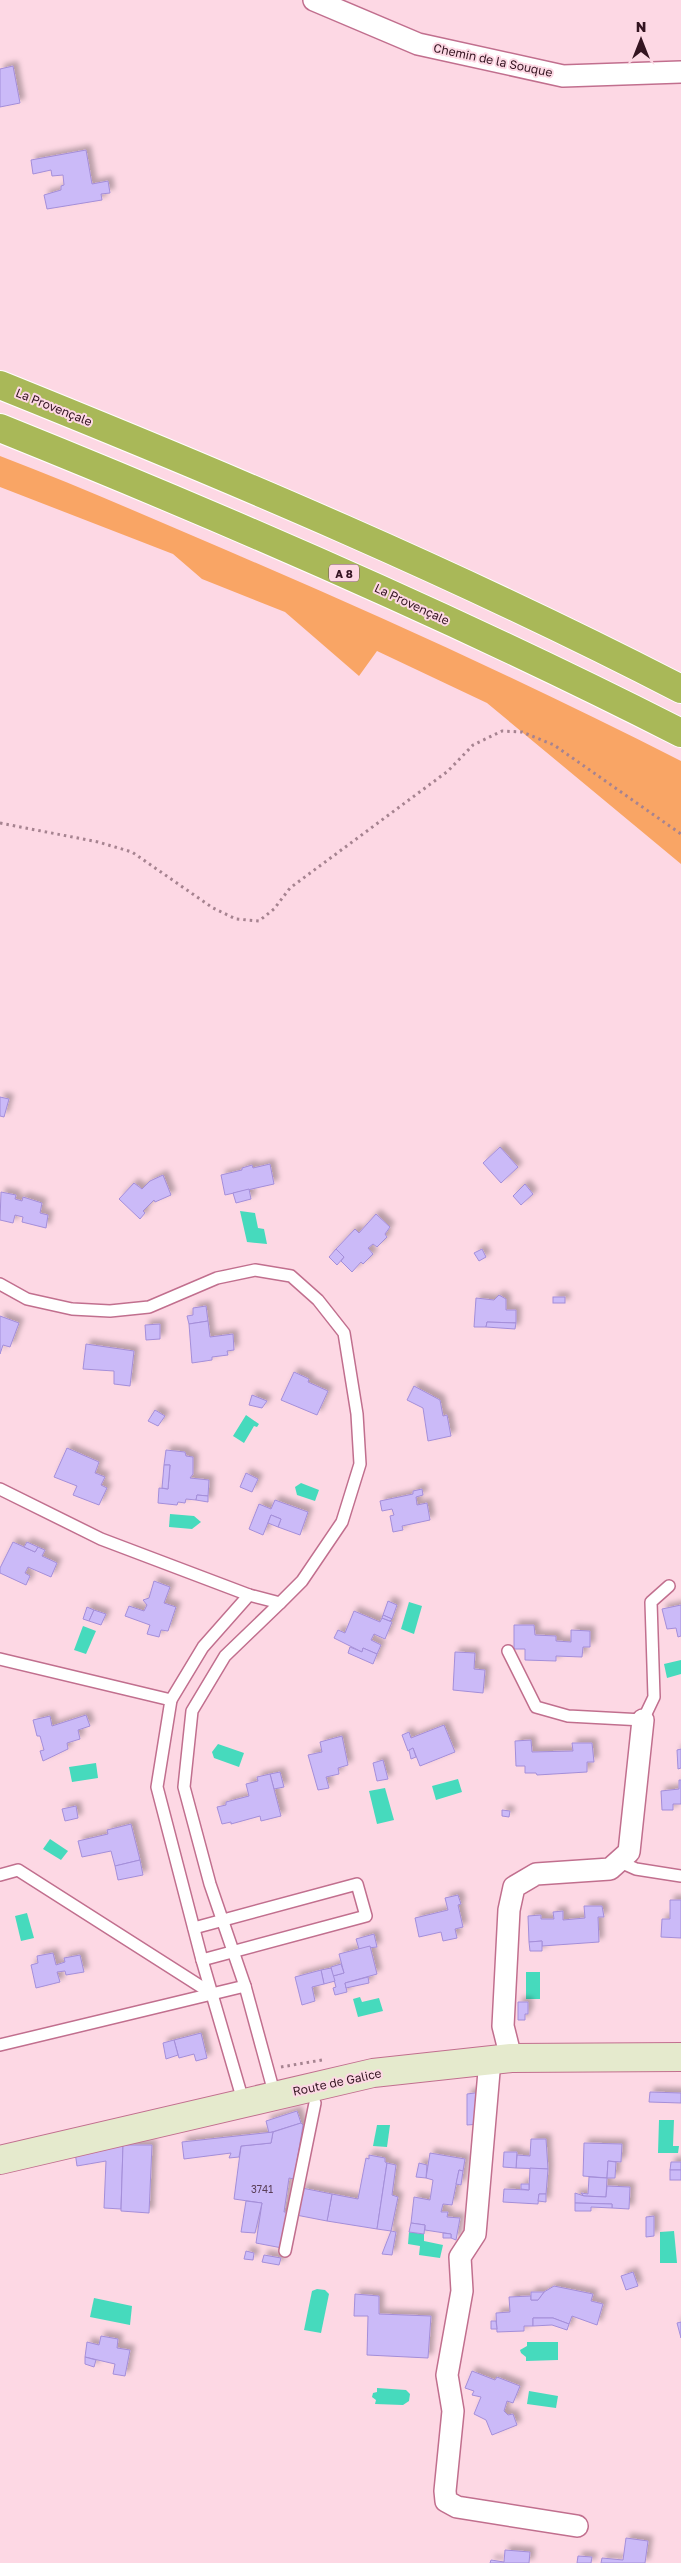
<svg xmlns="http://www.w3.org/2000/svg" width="681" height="2563" viewBox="0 0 681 2563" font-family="'Golos Text',sans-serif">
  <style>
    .green { fill: #f9a565 }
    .water { fill: #46dabd }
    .building { fill: #cbbaf8; stroke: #a48ed9; filter: url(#shadow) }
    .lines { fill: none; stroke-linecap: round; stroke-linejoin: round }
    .service-casing { stroke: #c16f8e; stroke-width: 14 }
    .minor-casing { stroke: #c16f8e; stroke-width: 24 }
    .secondary-casing { stroke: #c16f8e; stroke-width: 30 }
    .motorway-casing { stroke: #fff; stroke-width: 30 }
    .path { stroke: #a68390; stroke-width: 3; stroke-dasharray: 2.5 4; stroke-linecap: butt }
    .service { stroke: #fff; stroke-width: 11 }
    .minor { stroke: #fff; stroke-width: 21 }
    .secondary { stroke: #e5eacd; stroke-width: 28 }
    .motorway { stroke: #a9b858; stroke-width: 28 }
    .labels { text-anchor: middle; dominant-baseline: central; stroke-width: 4; stroke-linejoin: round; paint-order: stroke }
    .number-label { font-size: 10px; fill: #5a3e57 }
    .shield { fill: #fdd8e4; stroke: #704f5c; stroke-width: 1 }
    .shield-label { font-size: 11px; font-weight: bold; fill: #341421 }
    .street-label { font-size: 12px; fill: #341421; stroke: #fdd8e4 }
  </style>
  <defs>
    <filter id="shadow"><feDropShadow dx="4.5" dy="-4.5" stdDeviation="2.5" flood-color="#0004"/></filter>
  </defs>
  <rect width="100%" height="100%" fill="#fdd8e4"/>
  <path class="green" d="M0,456C76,485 151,518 226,550C380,616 532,685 681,761V864L487,703L377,651L359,676L285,612L202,579L173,554L0,487Z"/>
  <g class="water">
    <polygon points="240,1211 255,1213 258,1228 264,1229 267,1244 247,1242"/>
    <polygon points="246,1415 259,1424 257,1427 254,1426 244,1443 233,1436"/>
    <polygon points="301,1483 319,1490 315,1501 297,1495 295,1487"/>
    <polygon points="170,1514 194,1516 201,1522 192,1529 169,1527"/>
    <polygon points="409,1602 422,1606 414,1634 401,1629"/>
    <polygon points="83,1626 96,1631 86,1654 74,1650"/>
    <polygon points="681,1660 681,1674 667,1678 664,1664"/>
    <polygon points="218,1744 244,1753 239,1767 214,1758 212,1752"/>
    <polygon points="96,1763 98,1778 72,1782 69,1767"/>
    <polygon points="458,1779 462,1792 436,1800 432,1786"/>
    <polygon points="385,1788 394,1820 377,1824 369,1791"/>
    <polygon points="50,1839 68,1851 61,1860 43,1849"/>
    <polygon points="27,1913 34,1938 21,1941 15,1916"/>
    <rect x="526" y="1972" width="14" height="27"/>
    <polygon points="360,1997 362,2002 379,1998 383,2011 358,2017 353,1999"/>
    <polygon points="659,2120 674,2120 673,2146 679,2146 678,2153 658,2153"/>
    <polygon points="377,2125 390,2125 387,2147 373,2146"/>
    <polygon points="674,2231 677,2263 660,2263 660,2232"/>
    <polygon points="409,2232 424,2234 424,2241 443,2245 440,2258 419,2255 420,2246 408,2244"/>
    <polygon points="317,2289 325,2290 329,2294 321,2333 304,2330 312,2291"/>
    <polygon points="94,2298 132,2306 130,2325 90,2317"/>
    <polygon points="527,2342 558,2342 558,2360 526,2361 526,2357 521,2353 520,2350 527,2346"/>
    <polygon points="377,2388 406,2390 410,2394 409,2401 403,2405 375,2404 376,2400 372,2397 373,2393 377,2392"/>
    <polygon points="529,2391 558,2396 556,2408 527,2404"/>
  </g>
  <g class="building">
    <polygon points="13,66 20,103 0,107 0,69"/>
    <polygon points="86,150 92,184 108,181 110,193 101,194 102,200 47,209 44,195 61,190 61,186 64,185 63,175 52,176 51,170 33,174 31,160"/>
    <polygon points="0,1097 9,1099 4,1117 0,1116"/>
    <polygon points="500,1147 518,1167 501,1183 483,1163"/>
    <polygon points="270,1164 274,1184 225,1195 221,1175 242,1170 242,1168 252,1165 253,1168"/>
    <polygon points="163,1175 171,1195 155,1202 154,1200 143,1211 145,1213 140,1219 119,1199 134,1183 142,1189 150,1181"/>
    <polygon points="525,1184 533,1194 521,1205 513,1196"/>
    <polygon points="249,1189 251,1199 236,1203 233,1193"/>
    <polygon points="1,1192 16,1195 15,1199 22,1201 23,1197 42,1203 40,1213 48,1215 46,1228 22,1222 23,1217 15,1215 13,1223 0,1220"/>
    <polygon points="376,1214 390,1227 385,1234 387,1237 377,1247 373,1244 368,1248 373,1254 363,1264 361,1262 352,1272 341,1261 344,1257 336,1249 355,1229 359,1233"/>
    <polygon points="336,1249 344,1257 337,1265 329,1257"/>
    <polygon points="482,1249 486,1257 479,1261 474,1253"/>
    <polygon points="499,1295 506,1299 506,1310 516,1310 516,1323 487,1322 486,1327 474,1327 476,1298 494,1300"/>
    <rect x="553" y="1297" width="12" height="6"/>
    <polygon points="206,1306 208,1321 189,1324 187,1316 193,1315 193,1308"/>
    <polygon points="0,1316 19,1323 10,1347 3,1345 0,1354"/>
    <polygon points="208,1321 210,1337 233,1334 234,1350 227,1351 228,1355 212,1357 212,1360 192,1363 189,1324"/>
    <polygon points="487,1322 516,1323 515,1329 486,1327"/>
    <polygon points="160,1324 160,1339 146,1340 145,1325"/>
    <polygon points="86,1344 134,1351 130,1386 114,1384 114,1371 83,1369"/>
    <polygon points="294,1372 309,1379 308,1382 328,1391 317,1415 281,1400"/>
    <polygon points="414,1386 440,1400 443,1416 447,1415 451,1436 428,1441 423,1408 407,1400"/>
    <polygon points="252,1395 267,1401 262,1408 249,1405"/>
    <polygon points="155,1410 165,1416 158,1426 148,1421"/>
    <polygon points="67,1448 99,1462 95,1473 105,1477 101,1485 107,1488 99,1505 73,1495 77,1486 54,1477"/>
    <polygon points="166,1450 185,1452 186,1456 193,1457 193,1474 190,1478 209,1480 208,1496 197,1495 196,1500 186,1499 185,1503 178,1502 177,1505 158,1503 159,1488 168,1489 170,1465 164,1465"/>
    <polygon points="164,1465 170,1465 168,1489 162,1488"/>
    <polygon points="246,1473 258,1479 252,1492 240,1487"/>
    <polygon points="422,1489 423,1495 416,1497 417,1505 427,1503 430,1520 402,1526 403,1530 393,1532 390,1516 394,1515 392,1509 382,1511 380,1501 413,1494 413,1491"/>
    <polygon points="197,1495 208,1496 208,1502 196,1500"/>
    <polygon points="275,1500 308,1512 300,1535 278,1527 281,1519 271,1515 263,1535 249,1529 259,1504 271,1509"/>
    <polygon points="271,1515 281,1519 278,1527 268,1523"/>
    <polygon points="13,1542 35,1552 38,1547 45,1550 42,1556 57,1563 51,1577 28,1567 25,1573 30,1576 26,1585 0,1573 0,1568"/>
    <polygon points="27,1542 38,1547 35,1552 24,1547"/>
    <polygon points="154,1581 170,1587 164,1603 176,1607 168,1631 161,1630 159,1637 147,1634 150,1625 125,1616 129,1606 144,1611 147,1605 143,1600 149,1598"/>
    <polygon points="388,1601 397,1605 392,1619 383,1615"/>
    <polygon points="681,1605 681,1636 678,1637 676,1628 667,1629 662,1609"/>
    <polygon points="87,1607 94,1610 89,1621 83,1619"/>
    <polygon points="94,1610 106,1614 101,1625 89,1621"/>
    <polygon points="354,1611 380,1622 382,1618 392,1622 385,1639 374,1634 371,1640 381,1645 377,1654 363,1648 362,1652 334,1638 338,1630 345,1633"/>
    <polygon points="383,1615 392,1619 390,1621 382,1618"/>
    <polygon points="514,1625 534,1625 535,1635 556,1636 556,1641 571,1642 571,1630 590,1631 590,1647 583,1647 582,1657 556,1656 556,1661 525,1660 525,1649 514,1649"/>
    <polygon points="350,1647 362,1652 363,1648 377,1654 373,1664 348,1653"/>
    <polygon points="455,1652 475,1653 474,1669 485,1670 483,1693 453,1690"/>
    <polygon points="86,1715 90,1726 78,1730 80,1739 67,1743 68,1749 43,1761 40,1751 44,1750 40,1736 37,1736 33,1720 50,1716 52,1726"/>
    <polygon points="444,1725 455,1752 420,1766 413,1748 408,1751 402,1735 409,1732 411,1738"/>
    <polygon points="342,1736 348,1765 338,1768 339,1774 326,1777 329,1788 318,1790 308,1755 322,1752 320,1742"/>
    <polygon points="531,1740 532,1752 573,1751 572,1743 592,1743 594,1762 587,1762 587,1772 537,1775 536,1773 525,1773 525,1766 516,1766 515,1741"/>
    <polygon points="413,1748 416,1757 411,1759 409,1750"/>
    <polygon points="681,1749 681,1768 678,1769 677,1750"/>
    <polygon points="383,1760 388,1779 377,1781 373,1763"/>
    <polygon points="280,1772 284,1787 274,1789 270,1774"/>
    <polygon points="270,1774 281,1816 261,1821 260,1816 231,1824 231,1822 222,1824 217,1807 226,1805 226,1802 249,1796 246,1784 258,1781 257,1777"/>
    <polygon points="679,1780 681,1780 681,1804 673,1804 673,1810 662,1810 661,1791 679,1789"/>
    <polygon points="76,1806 78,1818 65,1821 62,1809"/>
    <polygon points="502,1810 510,1811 509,1817 502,1816"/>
    <polygon points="131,1824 140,1860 115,1866 111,1851 82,1857 78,1841 108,1834 107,1830"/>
    <polygon points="140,1860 143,1875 118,1880 115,1866"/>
    <polygon points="458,1895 461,1904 458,1905 463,1927 455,1929 457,1938 443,1941 441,1932 419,1937 415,1918 448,1910 445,1898"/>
    <polygon points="670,1900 681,1900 681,1938 661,1937 662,1919 670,1919"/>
    <polygon points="584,1906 602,1906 604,1917 598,1917 599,1942 542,1946 542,1941 529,1942 528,1916 541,1915 541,1919 554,1919 553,1912 563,1911 563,1920 585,1918"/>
    <polygon points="374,1934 377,1947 359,1949 356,1939"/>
    <polygon points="542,1941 542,1951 530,1951 529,1942"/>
    <polygon points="370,1946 377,1974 345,1983 347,1992 335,1995 333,1988 336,1987 333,1976 344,1973 339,1954"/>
    <polygon points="53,1953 56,1965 65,1962 64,1958 80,1955 84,1972 66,1975 65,1971 57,1972 60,1982 36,1988 31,1965 38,1963 37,1956"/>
    <polygon points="341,1964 344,1973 333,1976 331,1967"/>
    <polygon points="331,1968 335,1981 324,1984 321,1970"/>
    <polygon points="321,1970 324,1984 312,1987 315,2001 302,2005 295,1977"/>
    <polygon points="368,1977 369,1983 346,1988 345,1983"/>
    <polygon points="518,2002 528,2002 528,2014 525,2014 525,2020 518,2020"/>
    <polygon points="201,2033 207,2058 196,2061 194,2054 179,2058 174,2040"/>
    <polygon points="174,2040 178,2055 166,2059 163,2043"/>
    <polygon points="482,2092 480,2124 467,2125 467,2094"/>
    <polygon points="650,2092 681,2093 681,2103 649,2102"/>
    <polygon points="297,2111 301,2123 269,2133 266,2121"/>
    <polygon points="301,2123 303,2125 294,2179 289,2178 284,2212 288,2212 282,2248 256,2243 262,2203 234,2199 241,2146 271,2143 273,2132"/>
    <polygon points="273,2132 271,2143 241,2146 239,2157 229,2158 231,2153 184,2159 182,2142"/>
    <polygon points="531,2139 546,2139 548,2169 516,2168 517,2155 530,2156"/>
    <polygon points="584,2143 622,2144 621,2162 608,2161 607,2178 583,2176"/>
    <polygon points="123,2145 121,2209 104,2208 106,2161 77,2166 75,2152"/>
    <polygon points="123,2145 152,2145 149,2213 121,2211"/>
    <polygon points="504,2152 517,2152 516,2168 503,2167"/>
    <polygon points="430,2153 465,2159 463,2171 459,2170 452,2205 443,2204 441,2212 448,2212 447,2217 460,2218 456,2240 451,2238 451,2234 425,2230 425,2225 411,2223 414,2197 430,2200 433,2180 426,2178"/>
    <polygon points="369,2155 385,2158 385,2162 387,2163 377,2229 327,2221 332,2194 358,2199 366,2158 369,2159"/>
    <polygon points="608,2161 616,2162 615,2178 607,2178"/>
    <polygon points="671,2162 681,2162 681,2170 670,2170"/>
    <polygon points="387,2163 396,2165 392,2195 398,2197 391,2231 377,2229"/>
    <polygon points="419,2163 427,2165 426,2178 416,2177"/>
    <polygon points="530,2168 548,2169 546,2194 539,2194 538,2204 503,2202 504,2189 529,2190"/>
    <polygon points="459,2170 463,2171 461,2185 456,2184"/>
    <rect x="670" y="2170" width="11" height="10"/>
    <polygon points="589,2177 607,2178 606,2197 584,2196 581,2193 588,2194"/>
    <polygon points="521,2184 529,2184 529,2190 521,2189"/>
    <polygon points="607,2186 630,2187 629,2209 612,2208 612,2204 575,2203 575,2193 584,2196 606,2197"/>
    <polygon points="302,2188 332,2194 327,2221 296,2215"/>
    <polygon points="539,2194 546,2194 546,2202 538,2201"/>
    <polygon points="246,2201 262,2203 255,2233 241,2232"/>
    <polygon points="575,2203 612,2204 612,2208 591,2207 591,2211 575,2211"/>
    <polygon points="654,2216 654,2236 646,2237 646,2217"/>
    <polygon points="411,2223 425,2225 424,2234 409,2232"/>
    <polygon points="391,2231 396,2232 392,2255 382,2254"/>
    <polygon points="443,2233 451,2234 451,2238 443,2238"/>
    <polygon points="246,2251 254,2253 253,2260 244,2259"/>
    <polygon points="264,2255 281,2258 279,2265 262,2262"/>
    <polygon points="633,2272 638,2286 626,2290 621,2276"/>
    <polygon points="554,2286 593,2294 591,2301 603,2304 597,2325 572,2316 569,2324 553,2318 533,2318 533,2326 524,2326 524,2331 497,2332 496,2313 510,2312 509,2297 531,2296 531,2300 538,2300 544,2292"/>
    <polygon points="531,2292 544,2292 538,2300 531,2300"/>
    <polygon points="355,2294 379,2296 379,2314 431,2316 428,2358 367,2355 368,2316 354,2316"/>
    <polygon points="533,2318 553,2318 569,2324 567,2330 552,2325 533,2326"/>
    <polygon points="491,2321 496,2321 497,2329 491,2329"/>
    <polygon points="681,2322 681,2338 677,2323"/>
    <polygon points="101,2336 118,2339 117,2348 130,2350 125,2376 113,2374 115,2364 85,2357 87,2342 99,2345"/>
    <polygon points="85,2357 96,2360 94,2367 85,2364"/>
    <polygon points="472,2371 495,2380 497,2377 520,2386 513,2403 507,2401 504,2411 508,2415 513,2414 517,2425 492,2435 486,2420 474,2414 481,2397 472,2395 474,2391 465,2388"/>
    <polygon points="626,2538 648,2541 645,2563 601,2563 602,2558 623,2560"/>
    <polygon points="505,2550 530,2552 529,2563 490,2563 491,2560 504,2562"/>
    <polygon points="578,2556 592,2557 591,2563 577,2563"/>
  </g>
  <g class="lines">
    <defs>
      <g id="service">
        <polyline points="0,1284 27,1299 72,1309 110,1311 149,1307 217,1278 255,1270 291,1276 318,1300 344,1333 357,1414 360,1464 342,1522 302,1581 280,1603 249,1595 101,1539 0,1489"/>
        <polyline points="508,1651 536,1707 568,1716 643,1720 654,1697 651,1602 669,1586"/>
        <polyline points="0,1659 171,1700"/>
        <polyline points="618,1861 636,1869 681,1876"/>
        <polyline points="0,1875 18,1870 211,1993"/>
        <polyline points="194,1928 357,1884 366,1916 202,1960"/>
        <polyline points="0,2045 245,1986"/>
        <polyline points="275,2096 245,1986 210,1884 184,1787 192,1711 225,1656 280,1603"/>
        <polyline points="244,2104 202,1960 157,1787 171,1700 203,1647 249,1595"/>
        <polyline points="285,2251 315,2103"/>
      </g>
      <g id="minor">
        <polyline points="314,0 418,44 563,76 681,72"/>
        <polyline points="511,2058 503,2026 509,1910 514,1887 536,1874 610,1869 629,1852 643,1720"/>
        <polyline points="490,2060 475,2234 460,2257 462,2291 447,2375 453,2411 445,2491 446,2501 457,2507 577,2526"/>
      </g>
      <polyline id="secondary" points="0,2160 373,2073 511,2058 681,2057"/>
      <g id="motorway">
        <path d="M0,385C231,478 460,575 681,689"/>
        <path d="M0,428C231,521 459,620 681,733"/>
      </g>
    </defs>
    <use href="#service" class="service-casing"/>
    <use href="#minor" class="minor-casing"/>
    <use href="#secondary" class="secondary-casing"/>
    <use href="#motorway" class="motorway-casing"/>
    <g class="path">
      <polyline points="0,823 98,842 132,852 213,908 236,919 259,921 274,909 290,888 448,771 473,745 502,731 522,732 554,745 681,834"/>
      <polyline points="281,2067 322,2060"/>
    </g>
    <use href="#service" class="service"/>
    <use href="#minor" class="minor"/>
    <use href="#secondary" class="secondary"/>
    <use href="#motorway" class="motorway"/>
  </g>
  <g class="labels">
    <g class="number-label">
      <text x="262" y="2189">3741</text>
    </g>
    <rect class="shield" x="329" y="564.5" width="30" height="17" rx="4"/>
    <g class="shield-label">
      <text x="344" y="573">A 8</text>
    </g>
    <g class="street-label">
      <text transform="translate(493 60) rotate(12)">Chemin de la Souque</text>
      <text transform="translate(54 407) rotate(22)">La Provençale</text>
      <text transform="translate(412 604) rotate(25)">La Provençale</text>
      <text transform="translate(337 2082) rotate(-12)">Route de Galice</text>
    </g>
  </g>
  <g transform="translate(641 40)" stroke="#fdd8e4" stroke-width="4" paint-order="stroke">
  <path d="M0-4L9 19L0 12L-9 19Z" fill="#341421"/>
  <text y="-8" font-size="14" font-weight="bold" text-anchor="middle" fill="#341421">N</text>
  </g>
</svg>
